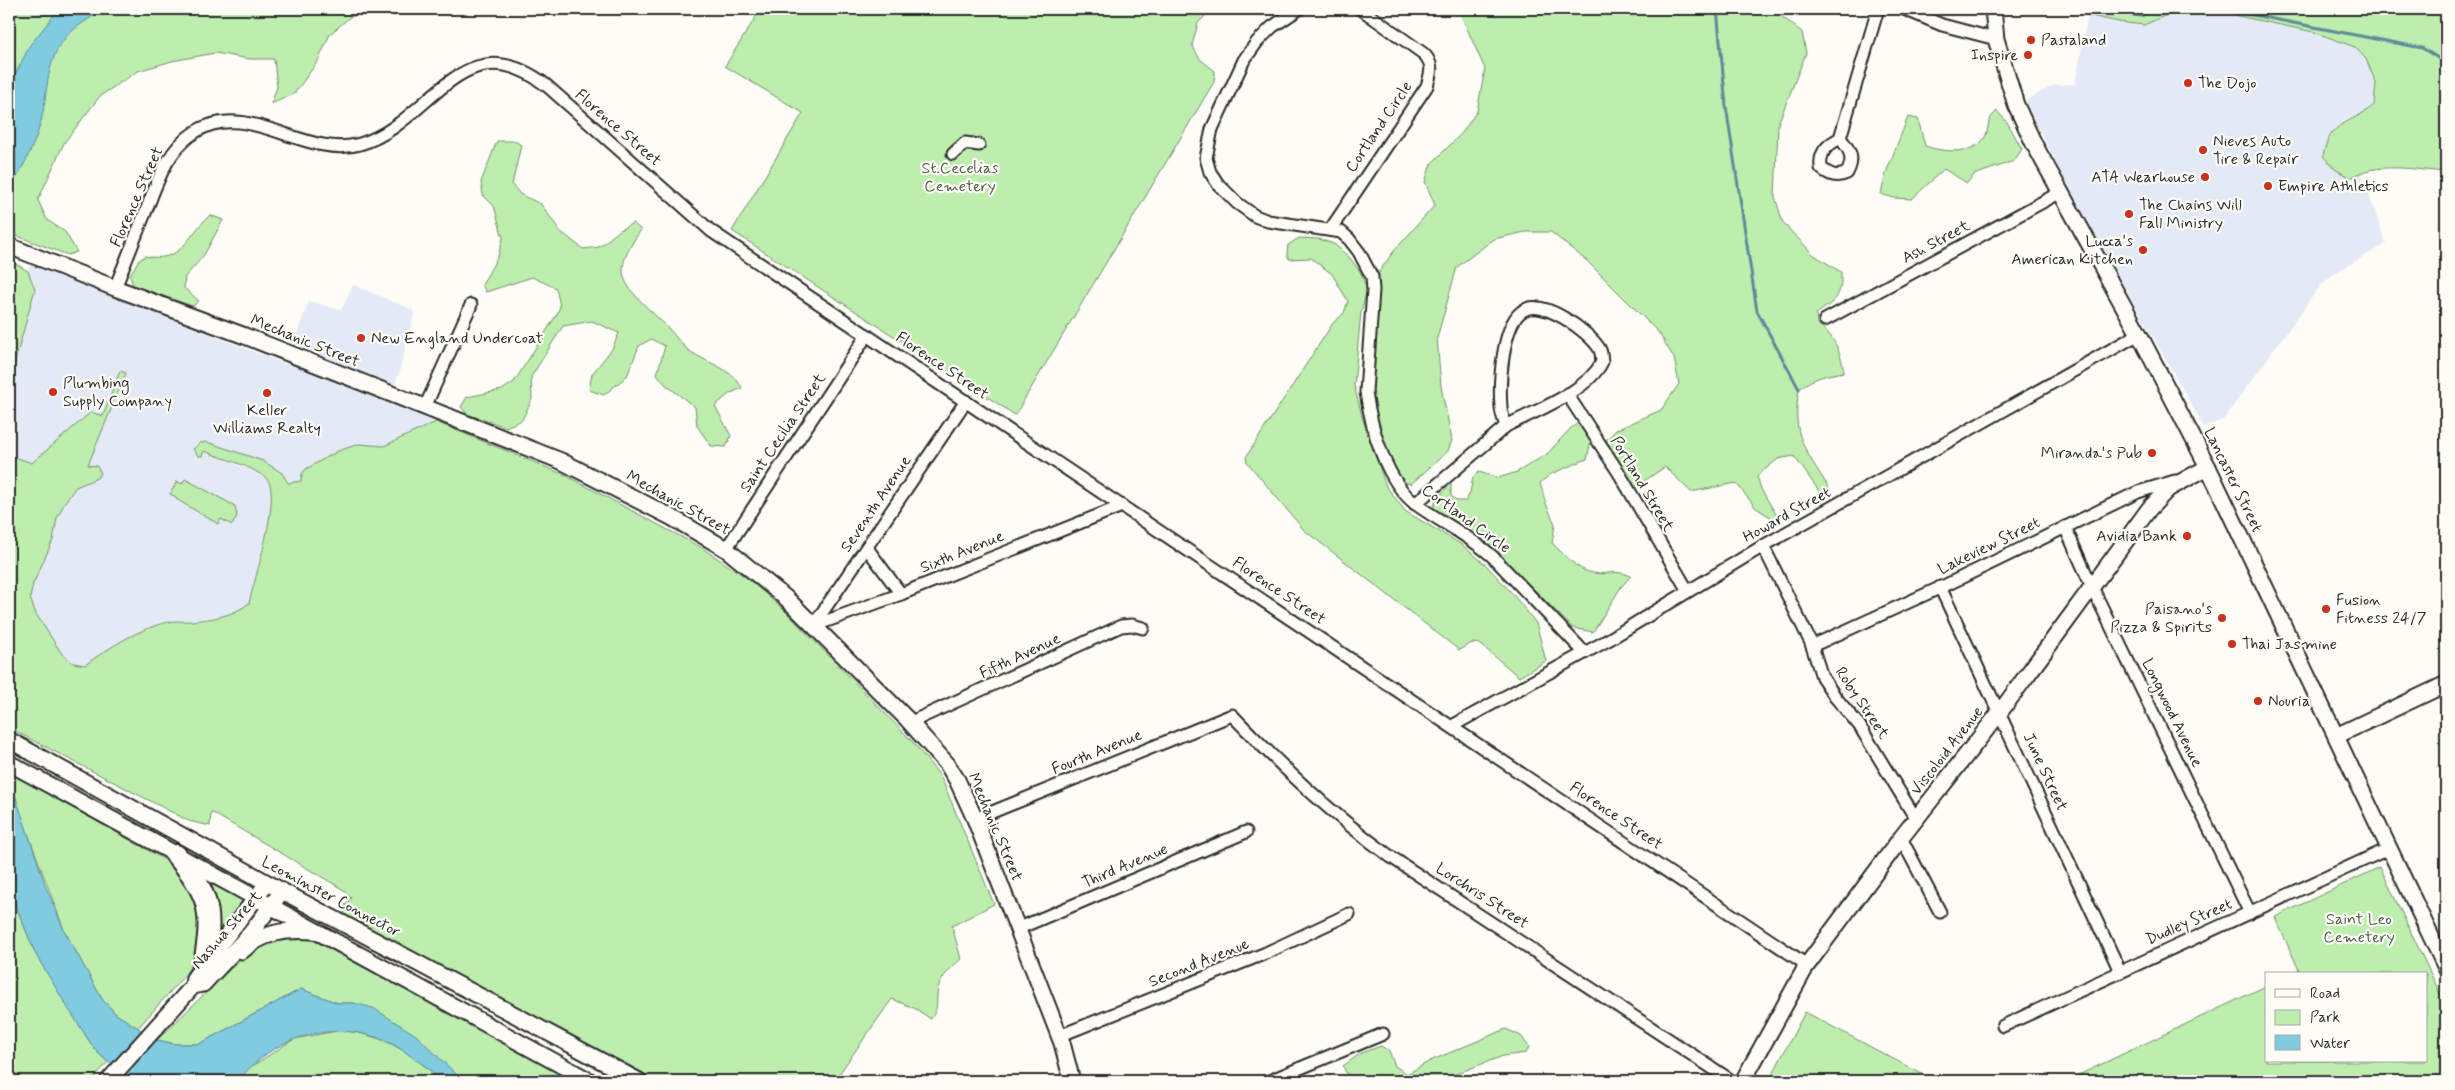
<svg xmlns="http://www.w3.org/2000/svg" width="2455" height="1090" viewBox="0 0 2455 1090" font-family="Mynerve,sans-serif">
  <style>
    .built { fill: #e4eaf5 }
    .green { fill: #bdeeae; stroke: #748c6c }
    .water { fill: #80cbe0; stroke: #5e8b98 }
    .lines { fill: none; stroke-linecap: round; stroke-linejoin: round }
    .stream { stroke: #5e8b98; stroke-width: 3 }
    .minor-casing { stroke: #2b2b2b; stroke-width: 15 }
    .secondary-casing { stroke: #2b2b2b; stroke-width: 19 }
    .motorway-casing { stroke: #2b2b2b; stroke-width: 24 }
    .minor { stroke: #fdfcf7; stroke-width: 11 }
    .secondary { stroke: #fdfcf7; stroke-width: 15 }
    .motorway { stroke: #fdfcf7; stroke-width: 20 }
    .poi-dot { fill: #c8321e; stroke: #fdfcf7; stroke-width: 2 }
    .labels { text-anchor: middle; dominant-baseline: central; stroke-width: 4.5; stroke-linejoin: round; paint-order: stroke }
    .poi-label { font-size: 16px; fill: #2b2b2b; stroke: #fdfcf7; text-anchor: start }
    .street-label { font-size: 16px; fill: #2b2b2b; stroke: #fdfcf7 }
    .park-label { font-size: 16px; fill: #505c4c; stroke: #fdfcf7 }
  </style>
  <rect width="100%" height="100%" fill="#fdfcf7"/>
  <filter id="ink" filterUnits="userSpaceOnUse"><feTurbulence type="fractalNoise" baseFrequency=".02" numOctaves="2"/><feDisplacementMap in="SourceGraphic" scale="10" xChannelSelector="R" yChannelSelector="G"/><feConvolveMatrix kernelMatrix="1 2 1 2 8 2 1 2 1" color-interpolation-filters="sRGB"/></filter>
  <g filter="url(#ink)">
    <g class="built">
      <polygon points="2180,9 2224,9 2238,16 2314,32 2355,47 2366,59 2376,83 2374,105 2360,116 2344,121 2326,139 2361,171 2386,244 2336,272 2320,286 2223,420 2204,427 2068,187 2025,101 2054,85 2075,84 2088,15 2122,22 2168,15"/>
      <polygon points="30,264 286,364 309,301 341,310 353,285 413,310 414,315 399,373 387,403 436,422 384,446 359,444 338,451 306,469 302,481 288,483 285,479 200,443 194,447 194,453 198,456 203,451 254,471 268,480 271,488 273,506 249,603 239,612 220,616 192,621 170,622 148,628 109,649 85,665 73,663 62,654 36,614 30,598 33,584 53,540 57,518 65,502 76,487 97,478 88,466 120,371 103,416 91,412 32,463 9,455 9,383 16,359 34,282 28,271"/>
    </g>
    <g class="green">
      <polygon points="9,9 379,9 350,17 330,34 318,61 294,94 271,104 277,87 274,59 250,59 215,53 172,61 138,71 100,96 64,143 38,200 47,220 65,232 77,252 68,255 9,233"/>
      <polygon points="761,9 1212,9 1198,23 1192,45 1200,59 1215,71 1214,82 1015,415 732,231 803,113 725,66"/>
      <path d="M1454,9H1772L1802,32L1806,53L1778,124L1775,197L1783,223L1814,255L1841,272C1842,296 1836,301 1816,314L1817,324C1834,334 1841,353 1844,372C1827,375 1813,377 1799,389C1791,436 1805,449 1829,488L1824,498L1794,456L1778,459L1757,476L1761,489L1777,516L1772,518L1756,508L1736,483L1691,492L1665,467L1635,487L1606,440L1616,430L1661,410L1679,384L1674,358L1659,333L1587,261L1551,232H1525L1494,239L1457,267L1437,338L1441,387L1452,440L1448,451L1411,484L1403,482L1396,473L1376,422L1372,397L1379,272L1394,251L1435,205L1425,182L1431,164L1462,133L1477,111L1485,69L1460,13Z"/>
      <polygon points="2057,9 2180,9 2144,25 2119,22"/>
      <path d="M2224,9H2446V172C2416,170 2376,161 2350,178L2335,169L2323,156C2330,119 2349,126 2374,105L2376,83L2366,59L2355,47L2314,32L2238,16Z"/>
      <path d="M1997,111L2007,122L2022,149L2014,161L1974,175L1967,183L1944,169L1912,199L1894,198L1881,194L1886,173L1908,117L1918,119L1925,146C1942,152 1977,156 1986,135C1990,123 1986,121 1997,111Z"/>
      <path d="M497,141H515L521,145L512,185L521,195L541,204L560,231L583,249L599,247L620,230L633,223L641,230C609,275 623,284 658,318C669,327 677,340 687,349C705,363 731,367 742,388L729,394L715,406L731,436L726,447L711,446L697,426L695,407L666,385L657,374L665,346L651,339L639,346L627,376L604,395L589,390L592,374L612,349L619,333L592,321L563,326L531,377L532,399L522,420L506,427L467,414L461,407L467,397L502,390L514,382L557,314L560,306L556,288L532,277L486,292L482,285L498,256L503,238L494,206L483,195L481,182Z"/>
      <path d="M210,215L223,220L204,255L185,277L184,288L199,301L193,306L138,288L132,283L130,275L138,261L145,256C182,264 186,237 210,215Z"/>
      <polygon points="1299,238 1319,239 1334,244 1350,258 1361,273 1367,290 1361,312 1354,385 1363,420 1386,486 1405,511 1462,545 1484,563 1511,592 1536,623 1546,661 1519,677 1480,644 1472,643 1459,650 1304,530 1247,462 1246,457 1333,323 1344,313 1348,301 1332,274 1311,258 1289,259 1287,253 1288,245"/>
      <polygon points="9,260 28,271 35,289 9,383"/>
      <path d="M120,371L126,373L88,465L97,466L101,473L97,478L76,487L65,502L57,518L53,540L33,584L30,598L36,614L62,654L73,663L85,665C110,647 138,629 168,622C175,620 184,622 191,621C212,619 234,616 249,603C254,581 282,494 267,479C251,465 223,459 204,451L202,456H198L193,449L200,443L207,442L263,461L282,473L288,483L301,481L302,474L306,469L338,451L359,444L384,446L436,422L565,475L702,548L747,578L784,610L911,740L941,777L994,904L952,926L961,959C953,966 941,977 938,988C935,1002 940,1006 931,1019L916,1009L892,999L834,1081H645L370,930L344,914L346,904L351,898L344,890L211,812L210,826L189,821L9,728V455L32,463L91,412L103,416Z"/>
      <path d="M1578,423L1591,440L1587,459L1551,474L1540,483L1546,504L1555,524L1552,543C1564,554 1576,570 1593,573C1609,576 1613,568 1631,576L1621,587L1593,632L1573,628L1492,548L1432,511L1436,500L1451,483V496L1457,501H1466L1470,493L1473,477L1479,472L1498,478L1517,472L1547,454L1570,429Z"/>
      <polygon points="185,479 235,506 237,516 232,525 221,519 218,524 176,499 176,497 170,494 177,481 182,484"/>
      <polygon points="9,772 167,861 182,875 202,912 195,959 185,975 138,1028 116,1014 102,999 64,930 17,804"/>
      <polygon points="2380,867 2446,1006 2446,1081 2066,1081 2266,986 2266,1061 2426,1061 2426,974 2292,974 2299,970 2275,917"/>
      <polygon points="206,880 243,900 243,905 214,944"/>
      <polygon points="9,889 36,955 95,1050 108,1062 91,1081 9,1081"/>
      <polygon points="287,936 305,938 320,943 574,1081 463,1081 354,1003 338,1003 301,989 199,1044 175,1044 157,1040 249,951 260,945"/>
      <polygon points="1805,1012 1935,1081 1769,1081"/>
      <polygon points="1506,1029 1521,1036 1529,1047 1526,1053 1503,1056 1437,1081 1350,1081 1343,1066 1361,1053 1381,1046 1389,1051 1395,1066 1407,1074 1430,1061"/>
      <path d="M342,1030C373,1035 391,1041 417,1060C425,1067 434,1072 439,1081H208L254,1065L294,1039Z"/>
    </g>
    <g class="water">
      <path d="M59,9H103C91,18 76,26 66,37C46,60 48,90 42,117C38,138 21,173 9,190V87L30,45Z"/>
      <path d="M9,777L46,887L64,930L102,999L116,1014L157,1040L175,1044H199L301,989L338,1003H354L373,1008L416,1035L463,1081H439C432,1069 419,1062 408,1054C365,1021 300,1025 259,1060C251,1066 244,1074 237,1081H128L95,1050L68,1008L36,955L9,889Z"/>
    </g>
    <g class="lines">
      <g class="stream">
        <polyline points="1717,9 1726,106 1757,311 1799,389"/>
        <polyline points="2089,9 2141,16 2153,9"/>
        <polyline points="2231,9 2237,12 2422,48 2446,63"/>
      </g>
      <defs>
        <g id="minor">
          <path d="M1299,9L1272,27L1257,42L1244,60L1212,129L1206,158L1210,172L1218,184L1237,203L1255,216L1268,221L1341,232L1349,239L1359,252L1372,277L1373,290L1366,392C1371,427 1386,483 1417,505C1442,523 1470,536 1493,557L1584,652"/>
          <polyline points="1904,9 1942,25 1996,39"/>
          <path d="M1840,138C1850,150 1855,158 1847,173C1837,178 1829,175 1821,168C1819,152 1827,145 1840,138L1878,9"/>
          <polyline points="953,154 965,143 979,145"/>
          <path d="M1330,230L1427,86C1431,72 1434,65 1424,54L1361,9"/>
          <path d="M115,288C124,265 134,241 143,218C156,187 165,151 195,132C248,98 305,160 360,144C432,123 461,21 546,85L711,231L1807,965"/>
          <polyline points="1825,320 2061,192"/>
          <polyline points="1567,394 1619,473 1688,591"/>
          <polyline points="425,407 471,305"/>
          <path d="M1415,504L1506,426C1504,420 1501,413 1501,407C1499,383 1502,322 1524,310C1544,299 1588,331 1599,348C1602,352 1601,357 1602,362C1587,392 1535,411 1506,426"/>
          <polyline points="2065,527 2092,587 2250,913"/>
          <polyline points="1763,546 1811,643 1822,677 1836,698 1859,725 1916,819"/>
          <polyline points="867,548 901,594"/>
          <polyline points="726,549 867,335"/>
          <polyline points="1940,587 2120,971"/>
          <polyline points="813,626 901,594 1122,506"/>
          <polyline points="813,626 966,401"/>
          <polyline points="1812,646 1946,585 2138,492 2175,481"/>
          <polyline points="911,722 1121,626 1132,625 1143,628"/>
          <polyline points="1452,726 1608,640 1763,546 2139,334"/>
          <path d="M975,819L1232,715C1284,769 1330,813 1391,857L1732,1081"/>
          <polyline points="1901,838 1940,912"/>
          <polyline points="1017,929 1246,832"/>
          <polyline points="2003,1026 2390,848"/>
          <polyline points="1059,1036 1266,953 1349,914"/>
          <polyline points="1269,1081 1383,1034"/>
        </g>
        <g id="secondary">
          <polyline points="1993,9 1996,39 2016,105 2034,144 2139,334 2208,467 2446,968"/>
          <polyline points="9,246 115,288 245,336 561,461 671,517 726,549 787,599 907,719 947,764 957,780 975,819 1062,1043 1072,1081"/>
          <polyline points="2336,736 2446,684"/>
          <polyline points="9,740 282,891 639,1081"/>
          <polyline points="9,763 590,1081"/>
          <path d="M242,951C263,932 286,929 313,931"/>
          <polyline points="193,986 194,978 262,890"/>
          <polyline points="108,1081 193,986 203,984 250,934 277,898"/>
          <polyline points="1743,1081 1807,965 1901,838 2000,712 2149,509 2168,489 2208,467"/>
        </g>
        <path id="motorway" d="M176,855C211,895 213,913 204,964"/>
      </defs>
      <use href="#minor" class="minor-casing"/>
      <use href="#secondary" class="secondary-casing"/>
      <use href="#motorway" class="motorway-casing"/>
      <use href="#minor" class="minor"/>
      <use href="#secondary" class="secondary"/>
      <use href="#motorway" class="motorway"/>
    </g>
  </g>
  <g class="poi-dot">
    <circle cx="2031" cy="40" r="5"/>
    <circle cx="2028" cy="55" r="5"/>
    <circle cx="2188" cy="83" r="5"/>
    <circle cx="2203" cy="150" r="5"/>
    <circle cx="2205" cy="177" r="5"/>
    <circle cx="2268" cy="186" r="5"/>
    <circle cx="2129" cy="214" r="5"/>
    <circle cx="2143" cy="250" r="5"/>
    <circle cx="361" cy="338" r="5"/>
    <circle cx="53" cy="392" r="5"/>
    <circle cx="267" cy="393" r="5"/>
    <circle cx="2152" cy="453" r="5"/>
    <circle cx="2187" cy="536" r="5"/>
    <circle cx="2326" cy="609" r="5"/>
    <circle cx="2222" cy="618" r="5"/>
    <circle cx="2232" cy="644" r="5"/>
    <circle cx="2258" cy="701" r="5"/>
  </g>
  <g class="labels">
    <g class="poi-label">
      <text x="2041" y="40">Pastaland</text>
      <text x="2018" y="55" text-anchor="end">Inspire</text>
      <text x="2198" y="83">The Dojo</text>
      <text x="2213" y="141">Nieves Auto<tspan x="2213" dy="18">Tire &amp; Repair</tspan></text>
      <text x="2195" y="177" text-anchor="end">ATA Wearhouse</text>
      <text x="2278" y="186">Empire Athletics</text>
      <text x="2139" y="205">The Chains Will<tspan x="2139" dy="18">Fall Ministry</tspan></text>
      <text x="2133" y="241" text-anchor="end">Lucca's<tspan x="2133" dy="18">American Kitchen</tspan></text>
      <text x="371" y="338">New England Undercoat</text>
      <text x="63" y="383">Plumbing<tspan x="63" dy="18">Supply Company</tspan></text>
      <text x="267" y="410" text-anchor="middle">Keller<tspan x="267" dy="18">Williams Realty</tspan></text>
      <text x="2142" y="453" text-anchor="end">Miranda's Pub</text>
      <text x="2177" y="536" text-anchor="end">Avidia Bank</text>
      <text x="2336" y="600">Fusion<tspan x="2336" dy="18">Fitness 24/7</tspan></text>
      <text x="2212" y="609" text-anchor="end">Paisano's<tspan x="2212" dy="18">Pizza &amp; Spirits</tspan></text>
      <text x="2242" y="644">Thai Jasmine</text>
      <text x="2268" y="701">Nouria</text>
    </g>
    <g class="street-label">
      <text transform="translate(1379 127) rotate(-56)">Cortland Circle</text>
      <text transform="translate(618 128) rotate(41)">Florence Street</text>
      <text transform="translate(137 197) rotate(-66)">Florence Street</text>
      <text transform="translate(1936 242) rotate(-28)">Ash Street</text>
      <text transform="translate(305 341) rotate(22)">Mechanic Street</text>
      <text transform="translate(942 366) rotate(34)">Florence Street</text>
      <text transform="translate(783 433) rotate(-56)">Saint Cecilia Street</text>
      <text transform="translate(2233 480) rotate(64)">Lancaster Street</text>
      <text transform="translate(1642 484) rotate(59)">Portland Street</text>
      <text transform="translate(678 503) rotate(29)">Mechanic Street</text>
      <text transform="translate(876 504) rotate(-56)">Seventh Avenue</text>
      <text transform="translate(1787 515) rotate(-29)">Howard Street</text>
      <text transform="translate(1466 519) rotate(36)">Cortland Circle</text>
      <text transform="translate(1989 546) rotate(-26)">Lakeview Street</text>
      <text transform="translate(962 552) rotate(-22)">Sixth Avenue</text>
      <text transform="translate(1279 591) rotate(34)">Florence Street</text>
      <text transform="translate(1020 656) rotate(-25)">Fifth Avenue</text>
      <text transform="translate(1862 703) rotate(56)">Roby Street</text>
      <text transform="translate(2172 713) rotate(64)">Longwood Avenue</text>
      <text transform="translate(1947 751) rotate(-52)">Viscoloid Avenue</text>
      <text transform="translate(1097 752) rotate(-22)">Fourth Avenue</text>
      <text transform="translate(2045 772) rotate(65)">June Street</text>
      <text transform="translate(1616 816) rotate(34)">Florence Street</text>
      <text transform="translate(995 827) rotate(67)">Mechanic Street</text>
      <text transform="translate(1125 866) rotate(-23)">Third Avenue</text>
      <text transform="translate(1482 896) rotate(33)">Lorchris Street</text>
      <text transform="translate(331 897) rotate(28)">Leominster Connector</text>
      <text transform="translate(2189 922) rotate(-24)">Dudley Street</text>
      <text transform="translate(227 930) rotate(-49)">Nashua Street</text>
      <text transform="translate(1199 963) rotate(-22)">Second Avenue</text>
    </g>
    <g class="park-label">
      <text x="960" y="168">St.Cecelias<tspan x="960" dy="18">Cemetery</tspan></text>
      <text x="2359" y="919">Saint Leo<tspan x="2359" dy="18">Cemetery</tspan></text>
    </g>
  </g>
  <rect width="2455" height="1090" fill="none" stroke="#fdfcf7" stroke-width="30"/>
  <rect x="15" y="15" width="2425" height="1060" fill="none" stroke="#2b2b2b" stroke-width="2" filter="url(#ink)"/>
  <rect x="2265" y="972" width="162" height="90" fill="#fdfcf7" stroke="#a9a8a5"/>
  <rect x="2275" y="989" width="25" height="8" fill="#fdfcf7" stroke="#a9a8a5"/>
  <text x="2310" y="998" font-size="15" fill="#2b2b2b">Road</text>
  <rect x="2275" y="1010" width="25" height="15" fill="#bdeeae" stroke="#a9a8a5"/>
  <text x="2310" y="1022" font-size="15" fill="#2b2b2b">Park</text>
  <rect x="2275" y="1035" width="25" height="15" fill="#80cbe0" stroke="#a9a8a5"/>
  <text x="2310" y="1048" font-size="15" fill="#2b2b2b">Water</text>
</svg>
